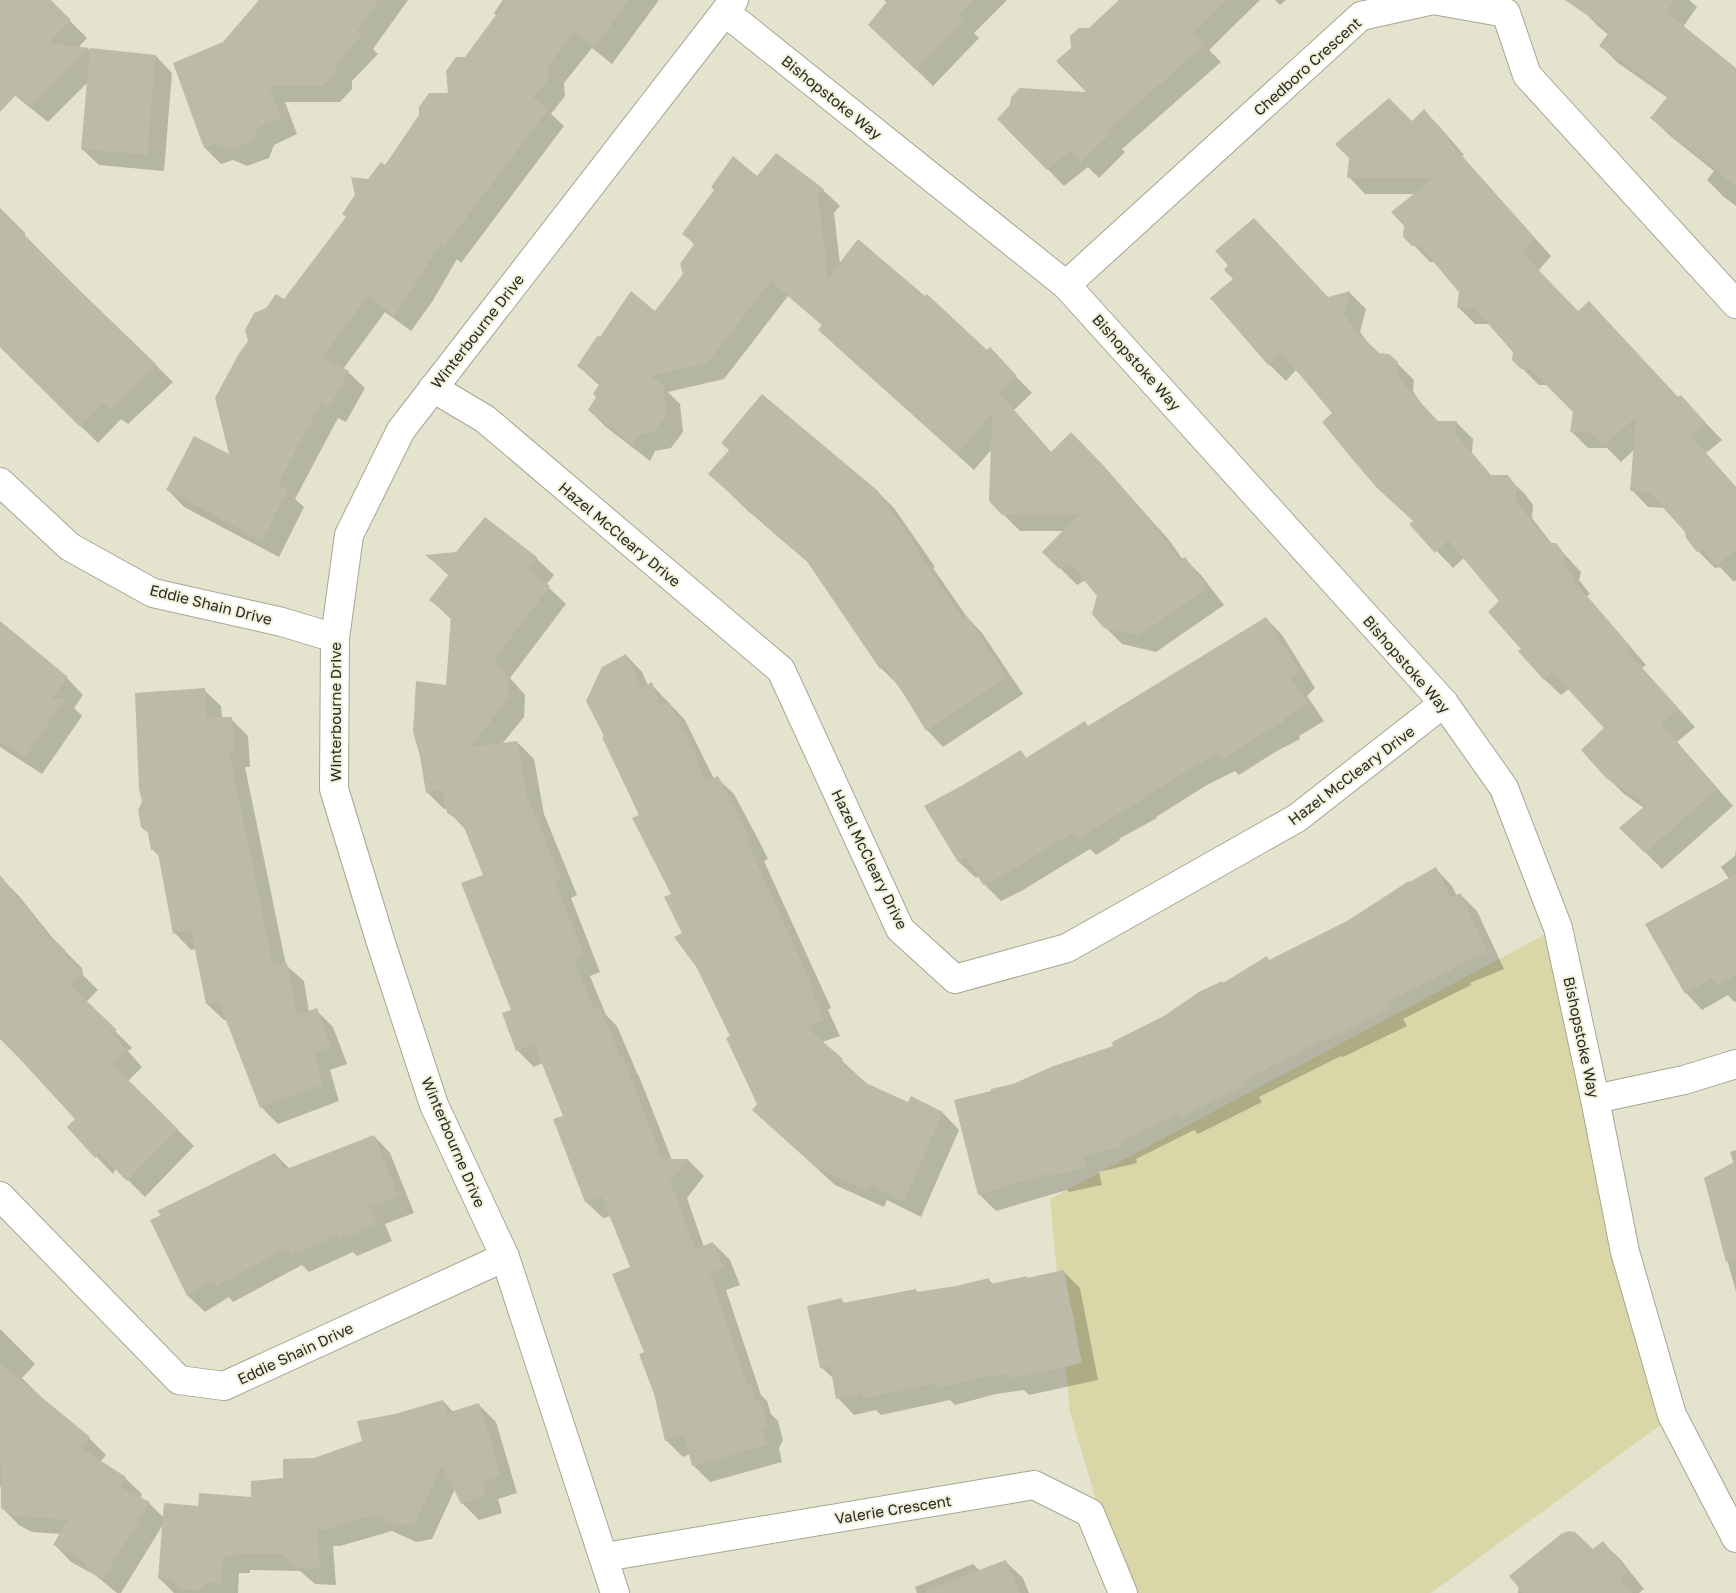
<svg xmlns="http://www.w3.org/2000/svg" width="1736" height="1593" viewBox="0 0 1736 1593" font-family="'Golos Text',sans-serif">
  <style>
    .park { fill: #d9d7a7 }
    .shadow { fill: #0003 }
    .building { fill: #bcbba8 }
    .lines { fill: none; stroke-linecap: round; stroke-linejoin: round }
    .minor-casing { stroke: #a7a693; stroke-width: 30 }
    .minor { stroke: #fff; stroke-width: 28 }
    .labels { text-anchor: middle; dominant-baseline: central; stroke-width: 4; stroke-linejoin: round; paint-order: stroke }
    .street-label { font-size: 15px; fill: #292921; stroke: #f0f0db }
  </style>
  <rect width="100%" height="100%" fill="#e3e3ce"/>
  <polygon class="park" points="1559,927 1674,1415 1431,1593 1126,1593 1122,1587 1070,1412 1050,1199"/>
  <g class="shadow">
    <polygon points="0,0 49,0 87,38 78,48 88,49 91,51 156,56 172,73 164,171 99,165 82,149 88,82 48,122 13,94 0,80"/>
    <polygon points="261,0 408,0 373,49 378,54 352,81 352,89 340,102 285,102 297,134 274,145 269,158 247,166 233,160 221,164 205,148 223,43"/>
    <polygon points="503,0 659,0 612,64 592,48 564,83 565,96 551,114 564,126 461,263 457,259 432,302 411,331 385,312 343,369 348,372 365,388 346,422 338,418 295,499 304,507 279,557 184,507 168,490 231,456 249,341 285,301 347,217 369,180 385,166 450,95 465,59 497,16 494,13"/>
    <polygon points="884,0 1007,0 974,33 979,38 933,86 887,41 887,3"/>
    <polygon points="1119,0 1260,0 1209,50 1221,62 1122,149 1125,152 1099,178 1088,167 1064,186 999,119 1012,106 1089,94 1090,30 1120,1"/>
    <polygon points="1275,0 1286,0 1280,5"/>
    <polygon points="1591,0 1689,0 1697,7 1683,27 1736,80 1736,206 1724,197 1707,180 1714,171 1669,135 1652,118 1668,98 1618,63 1601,46 1609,35 1600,28 1583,11"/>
    <polygon points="1424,111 1440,127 1464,155 1462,156 1551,256 1538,271 1578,312 1679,398 1681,397 1722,440 1706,453 1736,487 1736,580 1734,582 1720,567 1715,568 1698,551 1686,532 1665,508 1648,507 1632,490 1635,449 1621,462 1607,448 1588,448 1572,432 1574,412 1548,385 1539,385 1522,368 1514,352 1490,324 1475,324 1458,307 1461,292 1435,262 1430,262 1405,236 1415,194 1365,194 1349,177"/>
    <polygon points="757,178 823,190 840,206 834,213 840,264 987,351 1006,366 1032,393 1014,410 1052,453 1088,451 1120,485 1169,540 1183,560 1185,559 1201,575 1224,605 1156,652 1122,644 1105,627 1098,596 1086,580 1077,585 1044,552 1064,531 1020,531 1003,514 992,449 974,470 836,346 820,330 823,326 788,296 724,379 668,392 680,404 683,432 671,448 655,451 650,461 606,427 589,410 597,397 600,386 578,366 600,338 655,313 684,275 695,245 684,234"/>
    <polygon points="0,208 25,233 25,237 173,382 128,424 121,419 98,443 0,347"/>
    <polygon points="1235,280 1328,298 1350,293 1366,309 1360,332 1372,348 1379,355 1397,363 1414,380 1413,391 1422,405 1439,423 1457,423 1473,439 1472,453 1492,477 1507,477 1525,494 1533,505 1532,518 1552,544 1556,545 1581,572 1579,580 1590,594 1587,596 1646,665 1642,668 1695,727 1677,742 1733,806 1662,869 1621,828 1644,808 1624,794 1607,777 1606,728 1569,689 1561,695 1544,679 1523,649 1501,601 1464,558 1453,568 1411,524 1414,521 1334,413 1296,370 1286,381 1270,365"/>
    <polygon points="710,474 877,491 894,508 935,567 933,568 967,617 982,633 1023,694 943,747 927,730 898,685 881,668 811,565 747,510"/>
    <polygon points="428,556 537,559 554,575 546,585 566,604 510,678 525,695 524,717 502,744 517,742 534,759 544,814 577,895 571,898 600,972 590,976 606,1015 617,1026 637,1073 639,1076 672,1160 688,1160 704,1176 687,1198 704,1247 713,1243 730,1260 740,1285 726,1290 761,1395 767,1401 771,1414 778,1421 783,1440 779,1448 782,1462 710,1482 693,1465 690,1454 683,1457 666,1440 646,1353 632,1267 611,1216 603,1218 586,1202 564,1116 543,1063 534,1067 517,1050 513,1011 484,875 466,830 449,812 448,808 444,809 427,792 447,686 452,620 431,600 449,576"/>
    <polygon points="1266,618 1282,635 1315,688 1307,696 1324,721 1299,736 1300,739 1275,752 1239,775 1235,771 1207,785 1156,817 1157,818 1119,839 1120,840 1096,855 1090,849 1023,890 1001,901 984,884 979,876 976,878 959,862 926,806 963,786 1021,752 1027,759 1084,722 1089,727"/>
    <polygon points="0,624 67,678 83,695 74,708 82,716 42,774 0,747"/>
    <polygon points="626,655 642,672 648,685 651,684 685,720 714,779 717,778 734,794 759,841 768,859 764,861 831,1008 828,1010 840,1036 822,1042 868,1085 908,1104 943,1113 959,1130 921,1217 887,1200 884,1207 835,1185 753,1110 759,1104 731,1036 684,934 673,894 606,736"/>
    <polygon points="204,690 221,706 222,718 231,719 248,736 250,767 245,767 286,965 304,981 309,1012 316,1010 333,1027 347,1064 330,1070 339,1101 278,1124 261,1107 228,1020 224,1020 207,1004 196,949 191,950 175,933 160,857 152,849"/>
    <polygon points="1736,848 1736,1001 1734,1002 1728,995 1702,1010 1686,993 1729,879 1721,867 1735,856"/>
    <polygon points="1436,869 1452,886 1457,896 1460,894 1477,911 1504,969 1470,983 1471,985 1403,1019 1407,1026 1343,1057 1341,1056 1259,1097 1262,1102 1198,1134 1194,1130 1136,1159 1137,1163 1099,1172 1102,1185 1069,1192 1067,1190 996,1211 979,1194 1013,1085 1115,1047 1223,984 1348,922"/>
    <polygon points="2,879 19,896 55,941 82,968 83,975 98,990 86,1002 132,1048 128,1051 142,1067 128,1081 194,1146 145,1197 116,1168 113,1174 68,1127 76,1119 0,1037 0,881"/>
    <polygon points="374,1136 390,1153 414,1213 385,1224 392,1241 357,1256 353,1252 309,1272 302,1265 233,1302 229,1297 205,1312 188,1296 152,1221 275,1154 290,1169"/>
    <polygon points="1736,1150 1736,1292 1705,1179 1734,1164 1730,1152"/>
    <polygon points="1064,1272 1080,1288 1098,1380 1029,1395 1024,1390 996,1394 955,1405 950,1400 881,1415 876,1410 854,1415 838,1398 834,1379 821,1367 841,1300 846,1304 916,1290 918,1293 956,1287 989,1280 994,1285 1027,1277 1028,1279"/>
    <polygon points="0,1329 35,1364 22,1378 45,1401 89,1438 106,1455 100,1462 125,1478 142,1494 140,1498 149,1503 164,1518 199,1508 252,1498 285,1480 314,1459 364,1442 395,1415 443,1401 454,1413 479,1405 496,1422 517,1493 498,1499 502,1513 479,1520 462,1503 455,1489 432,1539 416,1542 392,1531 340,1546 333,1546 336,1585 315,1584 300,1571 250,1570 250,1573 239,1573 238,1593 174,1593 159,1578 164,1523 121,1593 117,1593 95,1575 71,1562 55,1545 61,1534 32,1532 19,1525 2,1508 2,1489 0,1486"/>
    <polygon points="1603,1543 1620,1559 1644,1589 1639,1593 1518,1593 1519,1587 1593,1551"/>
    <polygon points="1006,1562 1023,1578 1029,1593 917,1593 915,1587 973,1564 980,1571"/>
  </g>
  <g class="building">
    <polygon points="0,0 51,0 71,20 49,43 89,48 31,106 16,95 0,112"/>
    <polygon points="259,0 379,0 357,31 362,36 336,64 336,72 323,86 269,86 281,117 257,128 252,142 229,150 215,144 204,148 173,63 223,42"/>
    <polygon points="507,0 629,0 594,48 574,32 548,66 549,78 533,98 548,109 444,247 440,244 415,285 394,316 368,296 322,357 349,371 329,407 321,402 278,484 288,490 262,541 166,490 194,436 229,454 215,398 238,355 248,341 245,330 254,313 266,308 276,294 284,299 346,217 342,214 355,195 351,177 368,179 381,162 385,165 419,115 419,107 429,93 448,93 446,71 456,57 465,57"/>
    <polygon points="888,0 974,0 958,16 963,21 916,70 868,25"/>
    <polygon points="1119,0 1226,0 1193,33 1205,44 1106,132 1109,135 1081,162 1071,151 1047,170 997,119 1010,105 1011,97 1020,88 1086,92 1056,61 1071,48 1070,36 1079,28 1089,28"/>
    <polygon points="1565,0 1674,0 1666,12 1736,68 1736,186 1650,118 1669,95 1599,46 1610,31"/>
    <polygon points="90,48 156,55 147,155 81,149"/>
    <polygon points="1389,98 1412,121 1424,109 1448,138 1447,139 1535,239 1522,253 1578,311 1589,301 1678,397 1681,395 1706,423 1690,435 1736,488 1736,549 1716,566 1703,551 1697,552 1686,538 1685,532 1649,492 1630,491 1636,417 1603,446 1590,432 1570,432 1573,412 1530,369 1521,369 1512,360 1513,352 1474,308 1457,308 1459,292 1420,246 1412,246 1403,237 1404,226 1391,212 1434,178 1347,178 1349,158 1335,144"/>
    <polygon points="776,153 824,189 818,195 828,278 858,239 925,296 927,294 987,350 990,347 1017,376 999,392 1050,453 1071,432 1104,466 1152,522 1180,560 1185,557 1208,588 1138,636 1104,628 1092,614 1097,596 1070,563 1059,569 1042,552 1078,515 1002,515 989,501 992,413 957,454 818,330 822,325 771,281 707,363 651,376 663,385 667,415 654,431 639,435 633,445 588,410 596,397 593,394 600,383 577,366 598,335 600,337 631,291 655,311 683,274 680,264 695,243 682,234 714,190 711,187 733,156 757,176"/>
    <polygon points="0,210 75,286 157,365 111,409 103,403 80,427 0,347"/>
    <polygon points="1254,218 1328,297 1350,291 1344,314 1355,330 1379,353 1389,354 1398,362 1397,373 1406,387 1438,421 1457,421 1456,435 1491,475 1508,475 1517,487 1515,500 1549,543 1556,543 1565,555 1562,563 1574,577 1572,579 1631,647 1627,651 1679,709 1661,724 1717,789 1645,853 1619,828 1646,805 1606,778 1581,750 1604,728 1552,672 1544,680 1518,651 1521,649 1488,612 1499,601 1448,540 1435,553 1409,524 1413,521 1377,488 1353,460 1322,422 1332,413 1302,377 1280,353 1269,366 1210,298 1233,279 1224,270 1228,265 1215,251"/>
    <polygon points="762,394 877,490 919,550 917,551 962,617 966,615 1007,677 926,731 905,696 884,666 880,669 806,560 708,474 729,450 721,443"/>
    <polygon points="485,517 538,558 529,570 550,586 494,660 509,677 508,699 470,747 517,741 527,796 561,878 555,881 584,955 574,959 593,1007 600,1008 621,1058 623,1057 662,1159 689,1159 670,1181 695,1249 713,1242 724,1268 710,1273 747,1384 751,1383 756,1400 761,1403 767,1423 762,1431 767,1445 692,1466 684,1435 665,1441 654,1394 639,1354 644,1352 612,1274 630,1267 602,1197 585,1202 553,1119 563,1116 534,1044 516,1051 502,1013 511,1010 461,883 483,875 462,822 447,813 442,789 426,793 420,756 413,732 416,681 446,685 451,616 429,600 449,574 425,555 456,552"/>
    <polygon points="1266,617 1299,670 1291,678 1308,704 1283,719 1284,722 1258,736 1222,760 1218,754 1190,769 1140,800 1141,801 1104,822 1104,823 1078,839 1074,832 1006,874 983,885 966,857 958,862 924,806 963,785 1021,750 1026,758 1085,721 1088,726"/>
    <polygon points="0,621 68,677 51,699 66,698 25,758 0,741"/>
    <polygon points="626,654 641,688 652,682 660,706 669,702 694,751 705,782 718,776 743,823 752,843 748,844 815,992 812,993 824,1020 805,1026 843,1059 840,1062 868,1084 908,1102 911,1096 943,1112 904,1202 870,1184 867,1191 817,1168 752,1110 757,1104 726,1038 730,1036 697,968 674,937 682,933 664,897 671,894 632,818 639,815 602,737 604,736 586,701 602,667"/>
    <polygon points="205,688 206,717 232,717 234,751 229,751 273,965 287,963 297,1015 317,1008 331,1047 314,1053 323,1084 260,1108 219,1002 206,1004 191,930 173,934 157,848 151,850 148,833 141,827 138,810 142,802 139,789 135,693"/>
    <polygon points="1436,867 1451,898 1460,893 1488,952 1454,966 1455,968 1387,1002 1391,1009 1325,1041 1324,1039 1244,1080 1246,1085 1180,1118 1178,1113 1120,1142 1121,1147 1083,1155 1086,1168 1051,1176 1051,1173 978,1195 954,1100 991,1091 991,1089 1013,1084 1051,1067 1113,1046 1112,1042 1164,1016 1199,992 1222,981 1223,983 1267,956 1269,960 1347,921 1409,881 1410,882"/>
    <polygon points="1736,874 1736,975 1717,986 1712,978 1685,994 1645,924"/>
    <polygon points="0,875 52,940 55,940 65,950 67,957 82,973 70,985 117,1030 112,1033 126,1050 112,1064 178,1129 127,1181 99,1153 95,1158 67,1127 75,1119 20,1059 0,1039"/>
    <polygon points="374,1135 398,1197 369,1207 377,1224 339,1240 337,1235 291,1256 287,1248 216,1286 214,1280 187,1296 150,1220 161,1215 157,1211 275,1153 284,1170"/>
    <polygon points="1736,1161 1736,1261 1726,1262 1704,1178"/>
    <polygon points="1064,1270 1082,1363 1011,1379 1010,1374 979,1378 937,1389 936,1383 863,1399 862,1393 836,1399 830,1365 820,1368 807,1306 842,1298 843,1303 916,1289 917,1292 956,1286 989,1278 990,1284 1027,1276 1027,1278"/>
    <polygon points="0,1363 90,1437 81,1448 126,1477 120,1487 150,1502 103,1579 86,1568 84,1562 53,1545 68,1520 14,1516 1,1508"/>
    <polygon points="443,1400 447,1413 479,1403 501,1476 482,1482 486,1496 461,1504 442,1465 415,1523 398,1525 374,1515 323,1530 317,1530 320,1569 297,1568 282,1554 234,1554 234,1557 223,1556 221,1584 208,1582 198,1591 181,1589 172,1580 158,1579 164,1503 198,1506 199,1493 251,1497 251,1481 283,1478 283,1459 314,1458 362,1441 357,1421 395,1414"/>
    <polygon points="1569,1531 1575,1532 1593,1549 1603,1541 1628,1572 1620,1579 1632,1593 1523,1593 1509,1576 1561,1534"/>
    <polygon points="1006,1560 1020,1593 927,1593 926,1590"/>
  </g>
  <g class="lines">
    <defs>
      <g id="minor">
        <polyline points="725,12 1066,285 1444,703 1504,788 1558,928 1595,1099 1625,1252 1672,1415 1736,1538"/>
        <polyline points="1066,285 1361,16 1433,0 1506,13 1527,75 1736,304"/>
        <polyline points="433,388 485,419 781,670 900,929 955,979 1067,948 1297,818 1444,703"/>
        <polyline points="0,482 70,547 153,593 282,622 335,638"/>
        <polyline points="1595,1099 1684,1080 1736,1064"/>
        <polyline points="0,1196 179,1380 224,1386 505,1257"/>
        <polyline points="605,1557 1034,1485 1090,1513 1123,1593"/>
        <polyline points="615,1593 505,1257 434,1105 381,943 334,789 335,638 349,535 401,430 734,0"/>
      </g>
    </defs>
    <use href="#minor" class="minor-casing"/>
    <use href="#minor" class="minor"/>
  </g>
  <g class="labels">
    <g class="street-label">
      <text transform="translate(1307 66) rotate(-42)">Chedboro Crescent</text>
      <text transform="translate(832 97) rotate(39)">Bishopstoke Way</text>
      <text transform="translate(477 331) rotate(-52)">Winterbourne Drive</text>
      <text transform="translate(1137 362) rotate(48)">Bishopstoke Way</text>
      <text transform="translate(620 534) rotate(40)">Hazel McCleary Drive</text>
      <text transform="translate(211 604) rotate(14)">Eddie Shain Drive</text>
      <text transform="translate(1407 664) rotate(49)">Bishopstoke Way</text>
      <text transform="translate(335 712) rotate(-90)">Winterbourne Drive</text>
      <text transform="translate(1351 775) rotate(-37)">Hazel McCleary Drive</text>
      <text transform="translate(870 859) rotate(64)">Hazel McCleary Drive</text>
      <text transform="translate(1582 1037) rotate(78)">Bishopstoke Way</text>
      <text transform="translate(454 1142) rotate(67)">Winterbourne Drive</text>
      <text transform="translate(295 1353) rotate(-25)">Eddie Shain Drive</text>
      <text transform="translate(893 1509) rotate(-9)">Valerie Crescent</text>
    </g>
  </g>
</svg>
